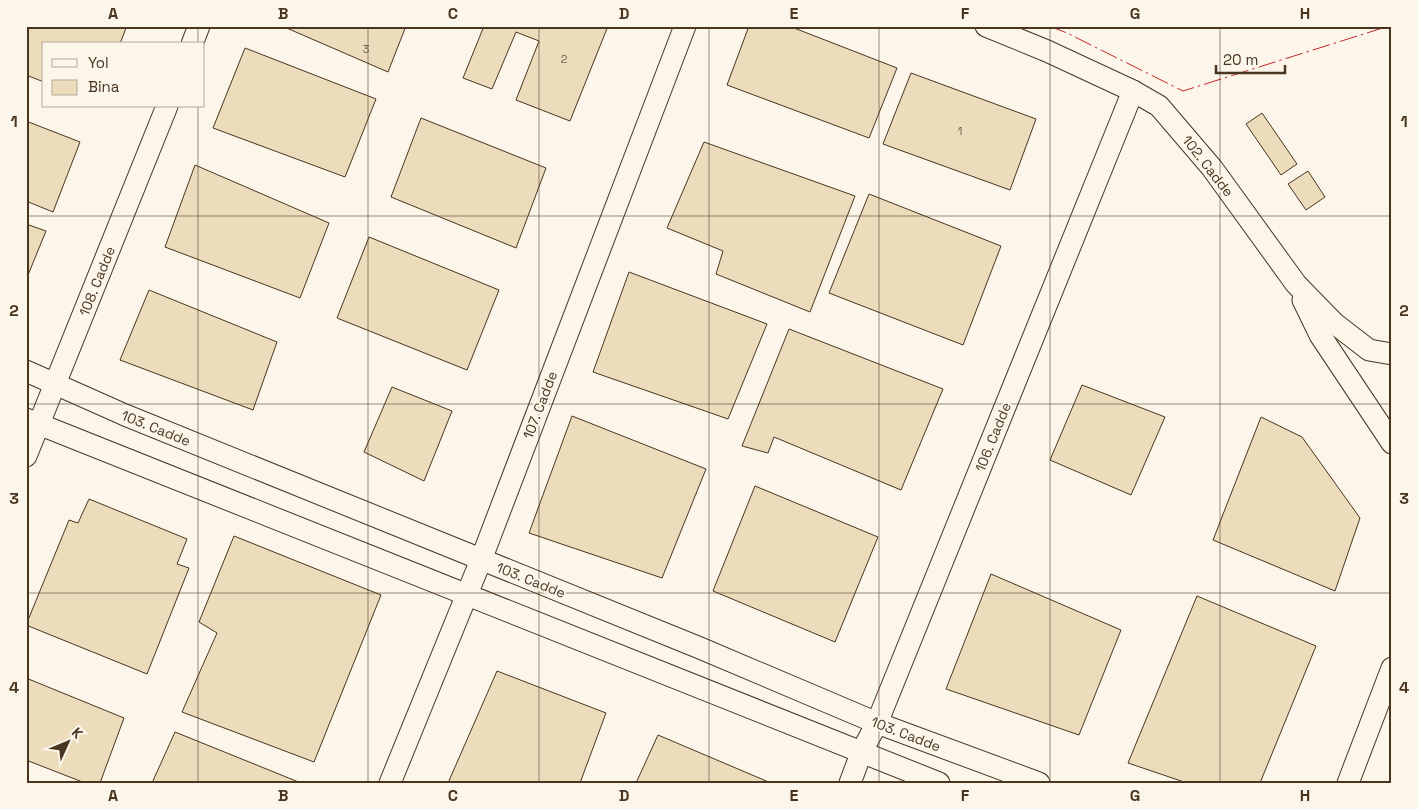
<svg xmlns="http://www.w3.org/2000/svg" width="1418" height="809" viewBox="0 0 1418 809" font-family="'Space Grotesk',sans-serif">
  <style>
    .building { fill: #ecdcbc; stroke: #4a3520 }
    .lines { fill: none; stroke-linecap: round; stroke-linejoin: round }
    .minor-casing { stroke: #4a3520; stroke-width: 23 }
    .minor { stroke: #fbf6e9; stroke-width: 21 }
    .power { stroke: #c62828; stroke-width: 1; stroke-dasharray: 18 4 2.5 4; stroke-linecap: butt }
    .grid { fill: none; stroke: #4a3520; stroke-width: 1; stroke-opacity: 0.55 }
    .labels { text-anchor: middle; dominant-baseline: central; stroke-width: 4; stroke-linejoin: round; paint-order: stroke }
    .number-label { font-size: 11px; fill: #725f47 }
    .street-label { font-size: 14px; fill: #4a3520; stroke: #fbf6e9 }
    .neatline { fill: none; stroke: #4a3520; stroke-width: 2 }
    .grid-label { font-size: 16px; text-anchor: middle; font-weight: bold; fill: #4a3520 }
  </style>
  <rect width="100%" height="100%" fill="#fbf6e9"/>
  <g class="building">
    <polygon points="26,26 121,26 126,28 120,44 44,44 44,82 26,75"/>
    <polygon points="282,26 406,26 388,72"/>
    <polygon points="484,26 608,26 570,121 516,100 539,41 516,32 492,89 463,78"/>
    <polygon points="749,26 789,26 897,68 869,138 727,85"/>
    <polygon points="245,48 376,99 345,177 213,128"/>
    <polygon points="911,73 1036,119 1010,190 883,144"/>
    <polygon points="1262,113 1297,164 1281,175 1246,124"/>
    <polygon points="421,118 546,168 516,248 391,197"/>
    <polygon points="26,121 80,142 53,212 26,201"/>
    <polygon points="704,142 855,196 810,312 716,274 723,251 667,228"/>
    <polygon points="195,165 329,223 300,298 165,247"/>
    <polygon points="1308,171 1325,197 1306,210 1288,184"/>
    <polygon points="869,194 1001,246 963,345 829,293"/>
    <polygon points="26,224 46,231 26,280"/>
    <polygon points="369,237 499,290 467,370 337,318"/>
    <polygon points="629,272 767,324 728,419 593,372"/>
    <polygon points="149,290 277,342 253,410 120,360"/>
    <polygon points="789,329 943,389 901,490 774,437 768,453 742,446"/>
    <polygon points="1082,385 1165,417 1131,495 1050,460"/>
    <polygon points="392,387 452,411 424,481 364,452"/>
    <polygon points="572,416 706,469 662,578 529,533"/>
    <polygon points="1261,417 1302,437 1360,518 1335,591 1213,540"/>
    <polygon points="755,486 878,537 835,642 713,591"/>
    <polygon points="89,499 187,539 177,564 189,568 147,674 26,625 69,520 78,523"/>
    <polygon points="234,536 381,595 314,762 182,712 217,633 199,622"/>
    <polygon points="991,574 1121,630 1079,735 946,689"/>
    <polygon points="1197,596 1316,646 1260,783 1187,783 1128,763"/>
    <polygon points="497,671 606,713 580,783 448,783"/>
    <polygon points="26,678 124,718 100,783 85,783 26,760"/>
    <polygon points="175,732 301,783 152,783"/>
    <polygon points="658,735 771,783 636,783"/>
  </g>
  <g class="lines">
    <defs>
      <g id="minor">
        <polyline points="986,26 1047,51 1133,91 1159,106 1212,168 1296,284 1334,323 1369,350 1392,354"/>
        <polyline points="192,44 199,26"/>
        <polyline points="1303,300 1320,335 1392,443"/>
        <polyline points="26,371 125,415 700,648 877,723 1039,783"/>
        <polyline points="26,419 939,783"/>
        <polyline points="26,456 167,106"/>
        <polyline points="390,783 481,560 685,26"/>
        <polyline points="850,783 862,751 877,723 1133,91"/>
        <polyline points="1348,783 1392,668"/>
      </g>
    </defs>
    <use href="#minor" class="minor-casing"/>
    <use href="#minor" class="minor"/>
    <polyline class="power" points="1049,26 1067,33 1183,91 1389,26"/>
  </g>
  <path class="grid" d="M198,26V44M368,26V783M539,26V783M709,26V783M879,26V783M1050,26V783M1220,26V783M198,106V783M26,216H1392M26,404H1392M26,593H1392"/>
  <g class="labels">
    <g class="number-label">
      <text x="366" y="49">3</text>
      <text x="564" y="59">2</text>
      <text x="960" y="131">1</text>
    </g>
    <g class="street-label">
      <text transform="translate(1208 166) rotate(52)">102. Cadde</text>
      <text transform="translate(97 281) rotate(-68)">108. Cadde</text>
      <text transform="translate(540 405) rotate(-69)">107. Cadde</text>
      <text transform="translate(156 428) rotate(22)">103. Cadde</text>
      <text transform="translate(993 437) rotate(-68)">106. Cadde</text>
      <text transform="translate(531 580) rotate(22)">103. Cadde</text>
      <text transform="translate(906 734) rotate(21)">103. Cadde</text>
    </g>
  </g>
  <rect width="1418" height="809" fill="none" stroke="#fbf6e9" stroke-width="55"/>
  <rect x="42" y="42" width="162" height="65" fill="#fbf6e9" stroke="#b4a999"/>
  <rect x="52" y="59" width="25" height="8" fill="#fbf6e9" stroke="#b4a999"/>
  <text x="88" y="68" font-size="15" fill="#4a3520">Yol</text>
  <rect x="52" y="80" width="25" height="15" fill="#ecdcbc" stroke="#b4a999"/>
  <text x="88" y="92" font-size="15" fill="#4a3520">Bina</text>
  <g transform="translate(68 742) rotate(46)" stroke="#fbf6e9" stroke-width="4" paint-order="stroke">
  <path d="M0-4L9 19L0 12L-9 19Z" fill="#4a3520"/>
  <text y="-8" font-size="14" font-weight="bold" text-anchor="middle" fill="#4a3520">K</text>
  </g>
  <path d="M1216 65v8h69v-8" fill="none" stroke="#4a3520" stroke-width="2.5"/>
  <text x="1223" y="65" font-size="15" fill="#4a3520" stroke="#fbf6e9" stroke-width="4" paint-order="stroke">20 m</text>
  <rect x="28" y="28" width="1362" height="754" class="neatline"/>
  <g class="grid-label">
    <text x="113" y="19">A</text>
    <text x="283" y="19">B</text>
    <text x="453" y="19">C</text>
    <text x="624" y="19">D</text>
    <text x="794" y="19">E</text>
    <text x="965" y="19">F</text>
    <text x="1135" y="19">G</text>
    <text x="1305" y="19">H</text>
    <text x="14" y="127">1</text>
    <text x="1404" y="127">1</text>
    <text x="14" y="316">2</text>
    <text x="1404" y="316">2</text>
    <text x="14" y="504">3</text>
    <text x="1404" y="504">3</text>
    <text x="14" y="693">4</text>
    <text x="1404" y="693">4</text>
    <text x="113" y="801">A</text>
    <text x="283" y="801">B</text>
    <text x="453" y="801">C</text>
    <text x="624" y="801">D</text>
    <text x="794" y="801">E</text>
    <text x="965" y="801">F</text>
    <text x="1135" y="801">G</text>
    <text x="1305" y="801">H</text>
  </g>
</svg>
